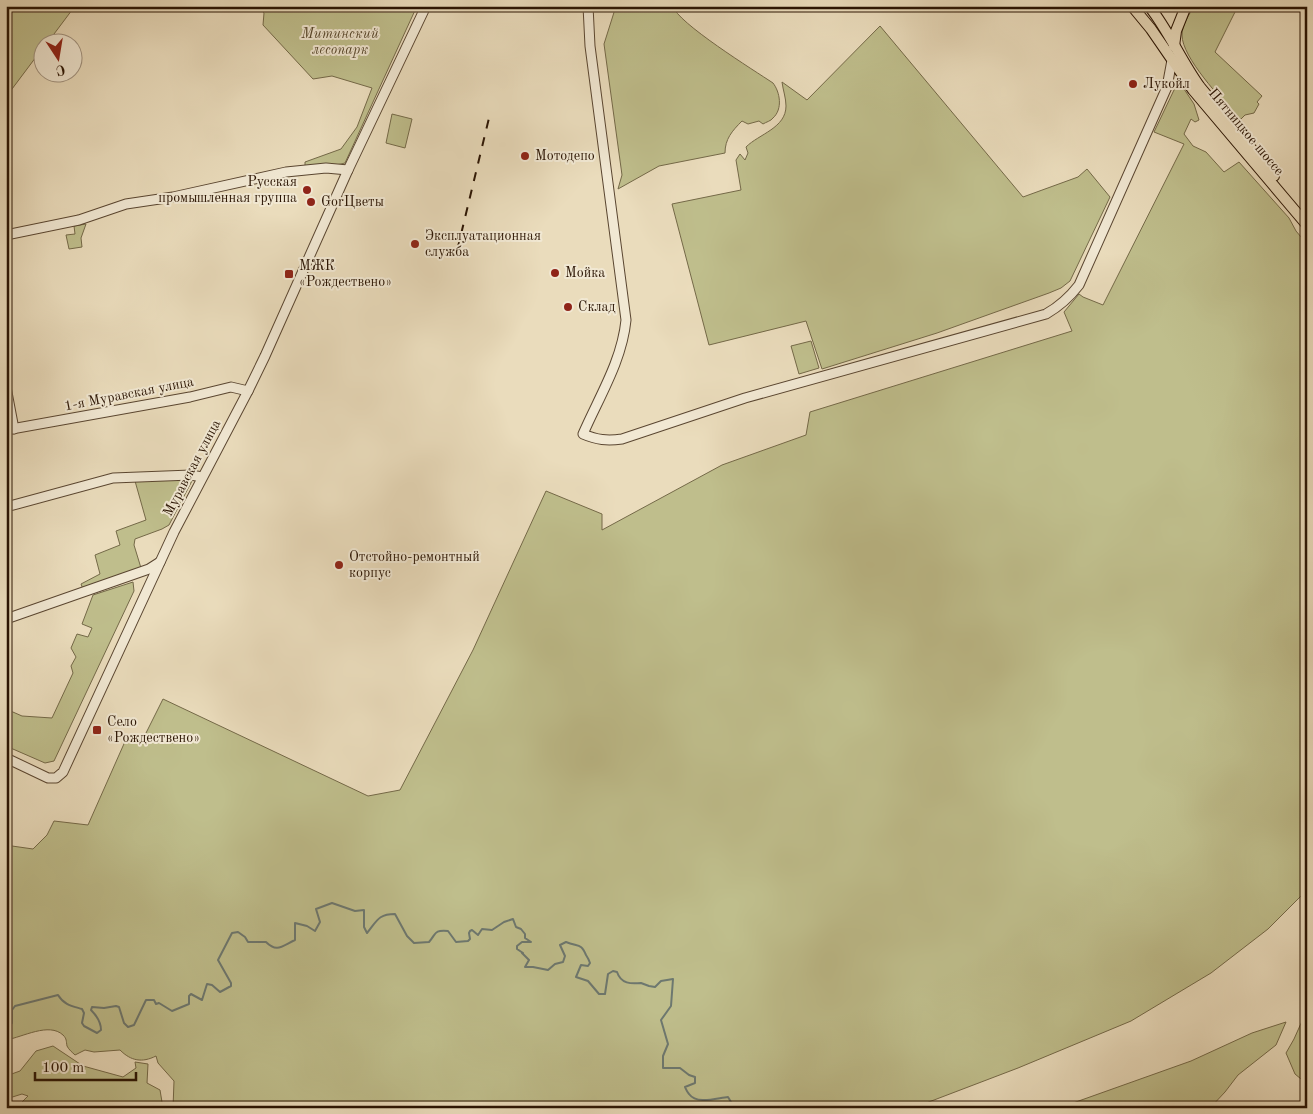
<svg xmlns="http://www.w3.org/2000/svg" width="1313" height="1114" viewBox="0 0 1313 1114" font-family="'Old Standard TT',serif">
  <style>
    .green { fill: #bfbe8c; stroke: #746948 }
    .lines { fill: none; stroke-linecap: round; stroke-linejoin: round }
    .stream { stroke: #6d7870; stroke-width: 2 }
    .minor-casing { stroke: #5a4631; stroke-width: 11 }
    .major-casing { stroke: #2a1403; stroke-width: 12 }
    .minor { stroke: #f1e8d3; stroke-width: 9 }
    .major { stroke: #eadcbc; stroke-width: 10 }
    .rail { stroke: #2a1403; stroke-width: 2; stroke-dasharray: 9 9; stroke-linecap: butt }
    .poi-dot { fill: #8f2418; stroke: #f1e8d3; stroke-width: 2 }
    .labels { text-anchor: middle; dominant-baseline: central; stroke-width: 4; stroke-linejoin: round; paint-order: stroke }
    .park-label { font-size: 14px; font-style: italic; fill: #57472c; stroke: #f1e8d3 }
    .poi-label { font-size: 14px; fill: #2a1403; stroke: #f1e8d3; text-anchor: start }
    .street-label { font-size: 14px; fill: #2a1403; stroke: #f1e8d3 }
  </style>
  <rect width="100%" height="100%" fill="#eadcbc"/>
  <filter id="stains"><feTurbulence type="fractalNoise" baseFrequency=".004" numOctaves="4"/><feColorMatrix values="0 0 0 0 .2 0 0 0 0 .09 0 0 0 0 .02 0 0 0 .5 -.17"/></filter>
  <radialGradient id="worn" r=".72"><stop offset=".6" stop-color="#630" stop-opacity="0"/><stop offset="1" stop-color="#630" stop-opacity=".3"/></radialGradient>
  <g class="green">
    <polygon points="6,6 75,6 48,42 42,42 42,49 6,97"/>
    <path d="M258,6H417L345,163C332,167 319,164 305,166V162L341,149L357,127L372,88L332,76L313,79L263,25L264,13Z"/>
    <path d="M616,6H673C676,22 755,71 773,83C780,92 783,109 773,118C771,121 766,122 763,124L759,121L748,124L742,121C732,131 725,139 725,153L659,166L618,189L622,175L604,44Z"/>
    <path d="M1194,6H1238L1215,52L1262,96L1257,102L1259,104L1254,113L1245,115L1241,119L1237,117C1222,99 1182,58 1182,35C1182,25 1189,15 1194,6Z"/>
    <path d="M880,26L1023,197L1078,177L1087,169L1110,197L1070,281L1061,288L1049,293L937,333L822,369L806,321L709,345L672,204L741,190L736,160L740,154L745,160L748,153L746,147C759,134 786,128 786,106C786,98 783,90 782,82L807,100Z"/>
    <path d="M1178,87L1184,89L1194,104L1199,120L1195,122L1191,119L1184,134L1193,146L1206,152L1224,172L1239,162L1289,218L1296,231L1307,244V890L1268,929L1211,973L1131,1021L1018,1068L913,1108H173L174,1081L158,1063L156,1056C142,1063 131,1061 120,1050L94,1052L85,1050L75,1055C72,1052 69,1050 67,1046C66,1041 67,1039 63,1035C49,1022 23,1037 6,1040V843L12,846L33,849L47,835L54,821L88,825L127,737L141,743L163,699L368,796L400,790L473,650L546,491L602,514V530L722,465L806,435L810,412L1072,331L1064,312L1079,294L1083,297L1103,305L1184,144L1154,132L1174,90Z"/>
    <polygon points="392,114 412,119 405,148 386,143"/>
    <polygon points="86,224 81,238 82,247 69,249 66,235 75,234 74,226"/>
    <polygon points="811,341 819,368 799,374 791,346"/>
    <polygon points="193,479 169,525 162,529 135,539 134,545 141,568 83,589 81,584 100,574 95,555 120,545 116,531 146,520 135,481"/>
    <polygon points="133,582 134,591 54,761 45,763 6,746 6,709 22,716 52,718 73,673 71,666 76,657 71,648 77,634 88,637 92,628 82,624 93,595"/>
    <polygon points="1307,1010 1307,1084 1295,1074 1286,1053 1294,1039"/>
    <polygon points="1286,1022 1276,1045 1238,1075 1225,1092 1210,1108 1059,1108 1191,1061 1252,1033"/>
    <polygon points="53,1046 83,1066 123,1077 136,1068 135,1062 148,1064 147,1083 160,1090 163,1108 19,1108 20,1104 28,1096 22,1094 6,1099 6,1076 20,1071 36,1051"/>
  </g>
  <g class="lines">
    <path class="stream" d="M6,1029L12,1023V1010L15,1006L58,995C64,1005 72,1006 82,1009L84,1013L82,1023L84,1026L97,1033L101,1030C101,1022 96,1015 91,1010L92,1007L104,1008L116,1006L119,1007L124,1023L128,1027L134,1025L146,1000H154L156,1004L159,1003L172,1011L189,1004V996L191,994L202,1000L207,984L212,985L220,992L231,986V983L218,960L232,933L238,932L245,937L248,942H266C277,953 282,946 295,940V923L307,926L315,931L320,922L316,909L332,903L355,911L364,910V927L367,933C377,921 378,914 395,914L407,936L414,943L429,942C437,933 433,930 448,931L456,942L468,941L470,939L469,933L470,931L472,930L478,935L482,929L492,930L504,922L513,919L516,927L521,929L525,934V938L531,942H522L517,946V949L523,953H522L529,960L525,967H533L548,970L555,964L563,962L565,956L560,945L566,942C579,947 581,943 586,955C588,958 589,960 590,963L588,966L581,965L576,977L588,981L599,994H605L608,974L613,971L617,972C621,984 631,984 641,983L649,986L655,987L661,981L673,979L671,1006L661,1020L668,1044L663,1056V1068H680L689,1075L695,1077V1083L685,1087C686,1089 687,1092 689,1094C697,1105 717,1098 728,1097L731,1102L727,1108"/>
    <defs>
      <g id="minor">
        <path d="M588,6L590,46L626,320C622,361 599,397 583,434C597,440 607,441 622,439L745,398L1046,314C1060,306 1069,298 1079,285L1167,87L1172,60"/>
        <polyline points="6,235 79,220 126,204 173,197 286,172 326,168 348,170"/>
        <polyline points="6,387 14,429"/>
        <polyline points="6,430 190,397 231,387 248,391"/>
        <polyline points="6,507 113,478 191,475 202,477"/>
        <polyline points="6,619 149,569 160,562"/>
        <polyline points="6,758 48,778 56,778 63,772 174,532 248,391 265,356 348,170 426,6"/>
      </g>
      <g id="major">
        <polyline points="1132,6 1151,29 1193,90 1307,225"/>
        <path d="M1149,6C1169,31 1181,61 1200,87L1274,176"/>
        <polyline points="1174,46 1176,31 1186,6"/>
      </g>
    </defs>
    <use href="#minor" class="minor-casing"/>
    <use href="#major" class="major-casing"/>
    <use href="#minor" class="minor"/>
    <use href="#major" class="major"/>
    <polyline class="rail" points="457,251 489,118"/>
  </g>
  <g class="poi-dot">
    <circle cx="1133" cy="84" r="5"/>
    <circle cx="525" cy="156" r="5"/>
    <circle cx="307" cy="190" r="5"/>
    <circle cx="311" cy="202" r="5"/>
    <circle cx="415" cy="244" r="5"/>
    <circle cx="555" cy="273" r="5"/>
    <rect x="284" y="269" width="10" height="10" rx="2.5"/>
    <circle cx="568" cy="307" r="5"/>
    <circle cx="339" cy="565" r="5"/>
    <rect x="92" y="725" width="10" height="10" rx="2.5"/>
  </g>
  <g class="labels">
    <g class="park-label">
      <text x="340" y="34">Митинский<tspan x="340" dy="16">лесопарк</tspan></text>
    </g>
    <g class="poi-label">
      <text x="1143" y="84">Лукойл</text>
      <text x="535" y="156">Мотодепо</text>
      <text x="297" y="182" text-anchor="end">Русская<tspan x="297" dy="16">промышленная группа</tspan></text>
      <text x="321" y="202">GorЦветы</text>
      <text x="425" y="236">Эксплуатационная<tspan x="425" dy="16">служба</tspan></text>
      <text x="299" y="266">МЖК<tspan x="299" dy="16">«Рождествено»</tspan></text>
      <text x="565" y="273">Мойка</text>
      <text x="578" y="307">Склад</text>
      <text x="349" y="557">Отстойно-ремонтный<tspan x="349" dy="16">корпус</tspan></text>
      <text x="107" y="722">Село<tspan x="107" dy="16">«Рождествено»</tspan></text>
    </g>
    <g class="street-label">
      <text transform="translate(1246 132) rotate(50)">Пятницкое шоссе</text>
      <text transform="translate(129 394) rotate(-11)">1-я Муравская улица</text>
      <text transform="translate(192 468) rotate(-62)">Муравская улица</text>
    </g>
  </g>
  <rect width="1313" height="1114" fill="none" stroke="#eadcbc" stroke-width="25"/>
  <rect x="8" y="8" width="1298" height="1099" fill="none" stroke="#2a1403" stroke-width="2.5"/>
  <rect x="12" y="12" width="1288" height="1089" fill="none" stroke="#2a1403"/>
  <g transform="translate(58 58) rotate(168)"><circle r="24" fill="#f1e8d3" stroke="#a19380"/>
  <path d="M0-4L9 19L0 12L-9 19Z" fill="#8f2418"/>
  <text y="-8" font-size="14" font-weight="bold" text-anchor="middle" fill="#2a1403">С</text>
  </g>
  <path d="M35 1072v8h101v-8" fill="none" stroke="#2a1403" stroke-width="2.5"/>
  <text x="42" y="1072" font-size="15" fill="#2a1403" stroke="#f1e8d3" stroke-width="4" paint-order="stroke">100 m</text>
  <rect width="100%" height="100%" filter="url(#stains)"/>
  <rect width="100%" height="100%" fill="url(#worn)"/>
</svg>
